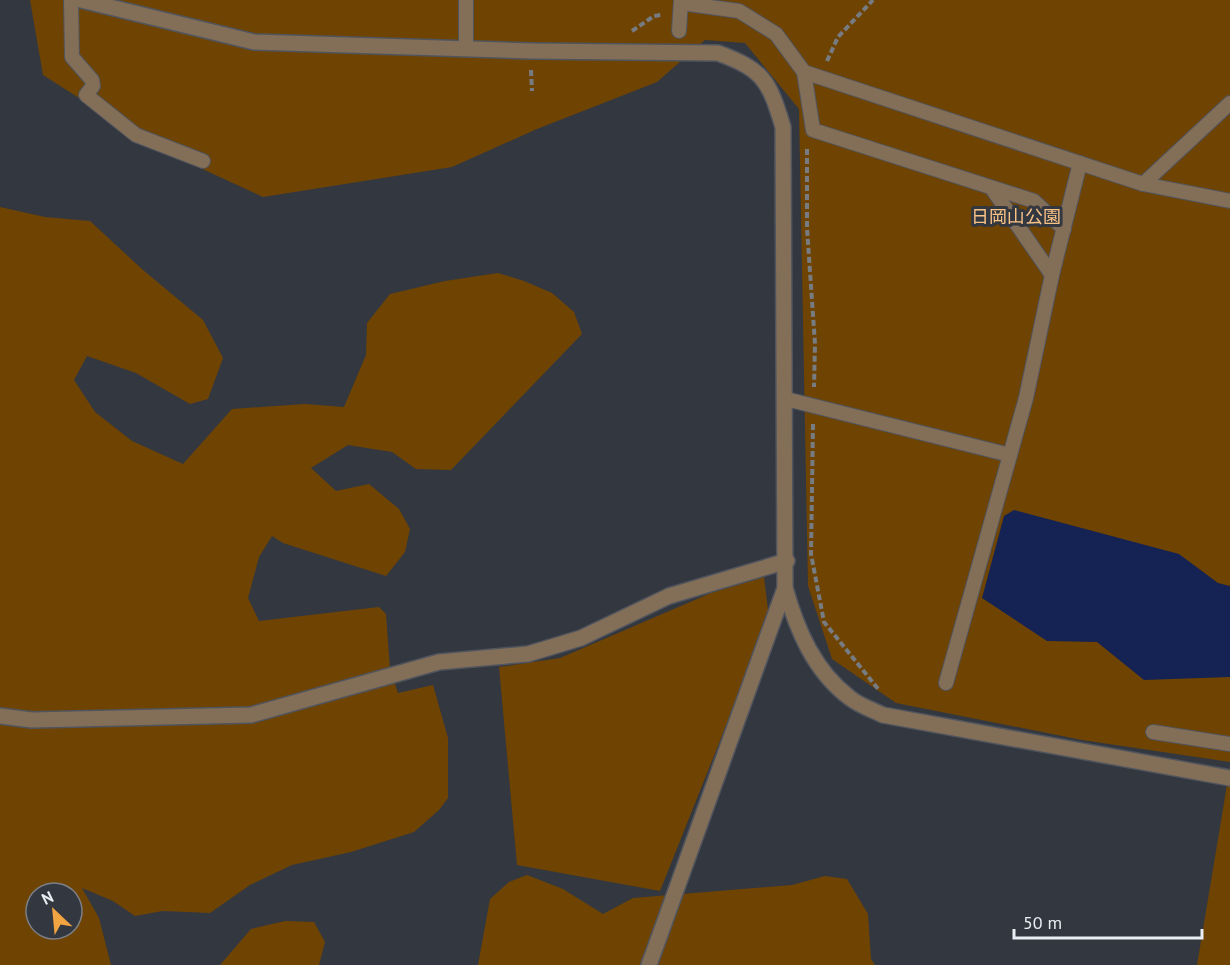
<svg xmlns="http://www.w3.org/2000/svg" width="1230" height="965" viewBox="0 0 1230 965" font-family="'PT Sans','Noto Sans JP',sans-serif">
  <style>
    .green { fill: #6f4402; fill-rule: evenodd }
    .water { fill: #142254 }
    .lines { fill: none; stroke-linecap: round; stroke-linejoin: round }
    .service-casing { stroke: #50545d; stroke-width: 16 }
    .minor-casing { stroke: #50545d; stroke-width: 18 }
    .tertiary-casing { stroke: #50545d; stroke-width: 18 }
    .path { stroke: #777b82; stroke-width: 4; stroke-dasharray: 6 3; stroke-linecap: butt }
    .service { stroke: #836e58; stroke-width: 14 }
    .minor { stroke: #836e58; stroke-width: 15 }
    .tertiary { stroke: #836e58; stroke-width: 15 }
    .labels { text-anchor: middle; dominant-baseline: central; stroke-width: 6; stroke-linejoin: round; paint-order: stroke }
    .park-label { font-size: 18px; fill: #f9c386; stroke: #333740 }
  </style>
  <rect width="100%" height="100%" fill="#333740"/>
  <g class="green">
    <polygon points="30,0 1230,0 1230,762 1082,740 896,703 832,659 808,586 799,109 745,43 705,40 657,82 537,129 452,167 263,197 157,148 43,75"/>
    <path d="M0,207L45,217L90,221L143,270L203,320L223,358L208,399L190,404L136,373L87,356L74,380L95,412L132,441L183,464L232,409L305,404L344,407L366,355L367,323L390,294L445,281L498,273L524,281L552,293L574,312L582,334L451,470L416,469L392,452L348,445L311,468L336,491L369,484L399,509L410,529L405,552L386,576L283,543L272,536L259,557L248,598L259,621L379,607L386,614L390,669L398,693L433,685L448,738V798L439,810L414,832L351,852L292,865L250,885L210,913L163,911L135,916L113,901L82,888L99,918L111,965H0ZM36,893H72V929H36Z"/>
    <polygon points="764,577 769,618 660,891 517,865 499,667 560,658 711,593"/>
    <polygon points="1230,767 1230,965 1197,965"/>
    <polygon points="527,875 563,889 603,914 633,898 792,885 825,876 847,879 868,914 871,959 875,965 478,965 490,899 509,882"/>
    <polygon points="285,921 314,922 325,942 319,965 220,965 251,929"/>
  </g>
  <polygon class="water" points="1014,510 1179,554 1218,583 1230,586 1230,677 1144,680 1097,642 1047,641 982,598 1004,516"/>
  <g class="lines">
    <defs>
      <g id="service">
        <polyline points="71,0 72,57 92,80 93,86 86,95 136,135 203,161"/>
        <polyline points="466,0 466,47"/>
        <polyline points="681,3 739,11 776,34 804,72 1143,184 1230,201"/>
        <polyline points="679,31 681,0"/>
        <polyline points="804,72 813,130 1034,201 1064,229"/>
        <polyline points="1143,184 1230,103"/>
        <polyline points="993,190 1052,275"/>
        <polyline points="786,399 1010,455"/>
        <polyline points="946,683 1026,398 1052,275 1080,163"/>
        <polyline points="1153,732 1230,744"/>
      </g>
      <g id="minor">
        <polyline points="0,716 32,720 251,715 439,662 528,654 581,638 669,596 787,561"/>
        <polyline points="649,965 785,588"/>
      </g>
      <path id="tertiary" d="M81,0L254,42L532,51L718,53C764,70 769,81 783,127L785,588C797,630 814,671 850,698C860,706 873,710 883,715L1230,778"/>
    </defs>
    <use href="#service" class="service-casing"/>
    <use href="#minor" class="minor-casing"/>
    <use href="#tertiary" class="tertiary-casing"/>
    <g class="path">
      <polyline points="632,31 654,16 661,15"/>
      <polyline points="827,61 838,37 873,0"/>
      <polyline points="531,70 532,91"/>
      <polyline points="807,149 807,228 815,344 814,387"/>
      <polyline points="813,424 811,554 824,622 879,690"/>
    </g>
    <use href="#service" class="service"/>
    <use href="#minor" class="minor"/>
    <use href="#tertiary" class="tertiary"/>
  </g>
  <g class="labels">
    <g class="park-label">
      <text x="1016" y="216">日岡山公園</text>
    </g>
  </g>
  <g transform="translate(54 911) rotate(334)"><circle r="28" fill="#333740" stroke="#7c8088" stroke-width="1.5"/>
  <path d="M0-4.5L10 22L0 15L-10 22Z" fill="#f3a442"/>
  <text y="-9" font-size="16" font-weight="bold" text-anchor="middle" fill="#eaedf3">N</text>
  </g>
  <path d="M1014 929v9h188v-9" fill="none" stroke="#eaedf3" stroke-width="3"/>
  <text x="1023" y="929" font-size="18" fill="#eaedf3" stroke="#333740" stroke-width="4.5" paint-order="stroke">50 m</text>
</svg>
